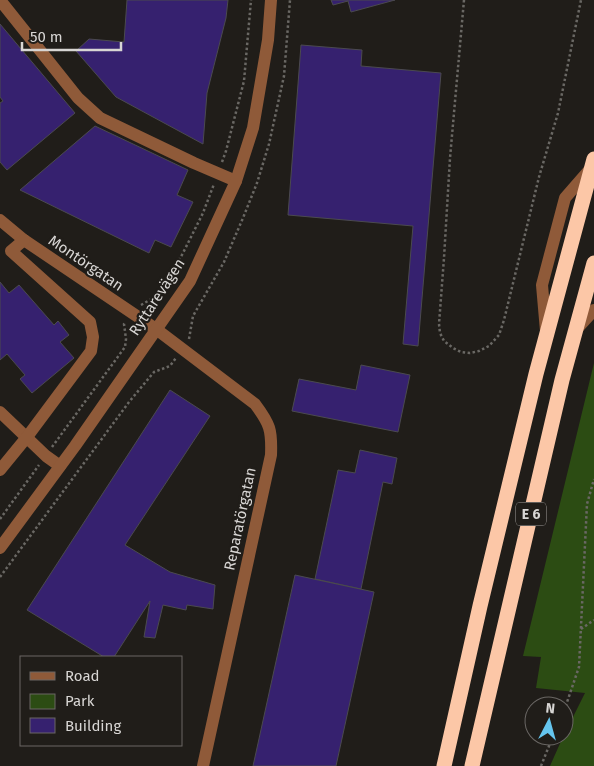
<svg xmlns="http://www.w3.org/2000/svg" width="594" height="766" viewBox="0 0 594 766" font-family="'Fira Sans',sans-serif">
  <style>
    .green { fill: #2c4c13 }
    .building { fill: #36216f; stroke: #4b4a4f }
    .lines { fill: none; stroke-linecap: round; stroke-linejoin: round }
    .path { stroke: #6a6864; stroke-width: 2.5; stroke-dasharray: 2.5 2.5; stroke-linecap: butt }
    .minor { stroke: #8f5a39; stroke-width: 12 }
    .highway { stroke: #fcc7a7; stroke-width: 15 }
    .labels { text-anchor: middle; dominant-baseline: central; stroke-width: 4.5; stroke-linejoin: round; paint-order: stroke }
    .shield { fill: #201d19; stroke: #a19e9c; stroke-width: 1 }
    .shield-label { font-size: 14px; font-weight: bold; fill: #d8d6d4 }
    .street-label { font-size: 15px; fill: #d8d6d4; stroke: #201d19 }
  </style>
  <rect width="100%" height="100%" fill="#201d19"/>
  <polygon class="green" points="594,363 594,766 550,766 562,739 585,693 536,688 541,657 523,656"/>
  <g class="building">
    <polygon points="127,0 228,0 226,18 207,93 203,144 116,97 76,51 89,39 124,42"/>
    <polygon points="331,0 395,0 351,12 348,1 333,5"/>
    <polygon points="0,24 75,113 7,170 0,162 0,103 3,101 0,97"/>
    <polygon points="301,45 362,50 361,66 441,73 418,346 403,344 413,226 288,215"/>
    <polygon points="95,126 188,170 177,195 193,202 171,247 155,240 149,253 20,190"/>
    <polygon points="0,282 9,293 19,285 54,325 58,321 69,335 60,342 74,358 32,393 20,379 25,375 7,354 0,360"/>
    <polygon points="361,365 410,375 398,432 292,411 299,379 356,390"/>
    <polygon points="170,390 210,416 125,545 170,572 215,585 213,609 187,605 186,610 163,605 155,638 144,637 150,601 114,657 104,657 27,610"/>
    <polygon points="360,450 397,458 392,484 383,482 361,589 315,579 338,470 355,473"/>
    <polygon points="295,575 374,592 336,766 253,766"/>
  </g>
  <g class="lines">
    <g class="path">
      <polyline points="464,0 450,158 444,258 439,324 440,333 444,341 453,348 461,352 470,353 479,351 489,346 499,335 504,320 539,177 558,113 581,0"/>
      <polyline points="222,162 226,151 244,81 251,0"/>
      <polyline points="141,305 153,298 162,290 183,253 203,213 214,184"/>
      <polyline points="189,339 193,316 224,262 243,218 257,183 269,144 284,76 290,0"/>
      <polyline points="52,447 125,347 126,339 124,324 126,322"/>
      <polyline points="0,519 39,465"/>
      <polyline points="0,577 129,402 154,372 170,366 176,358"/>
      <polyline points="581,629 594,620"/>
      <polyline points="564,711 579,667 587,504 594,479"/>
      <polyline points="541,766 553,736"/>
    </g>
    <g class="minor">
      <polyline points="0,0 78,98 100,118 194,163 236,181"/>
      <path d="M0,220L24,240L156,329L255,404C270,424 272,430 271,455L203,766"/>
      <polyline points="546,331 542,285 565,198 592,167"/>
      <polyline points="575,331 594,310"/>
      <polyline points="0,412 46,456 60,466"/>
      <polyline points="0,470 27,437 91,351 93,337 90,322 11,251 24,240"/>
      <polyline points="0,548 75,446 190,281 236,181 253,128 268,40 271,0"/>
    </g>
    <g class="highway">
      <polyline points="444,766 480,606 536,374 594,159"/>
      <polyline points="472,766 562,380 594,263"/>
    </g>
  </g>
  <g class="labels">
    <rect class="shield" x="516" y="502.5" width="30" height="23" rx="4"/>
    <g class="shield-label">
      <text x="531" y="514">E 6</text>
    </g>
    <g class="street-label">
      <text transform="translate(86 263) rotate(34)">Montörgatan</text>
      <text transform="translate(157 297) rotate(-57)">Ryttarevägen</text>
      <text transform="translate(240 519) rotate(-78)">Reparatörgatan</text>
    </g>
  </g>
  <rect x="20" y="656" width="162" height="90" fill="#201d19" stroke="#6a6764"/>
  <rect x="30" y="672" width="25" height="8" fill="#8f5a39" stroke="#6a6764"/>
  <text x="65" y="681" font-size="15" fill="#d8d6d4">Road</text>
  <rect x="30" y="694" width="25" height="15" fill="#2c4c13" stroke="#6a6764"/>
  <text x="65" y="706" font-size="15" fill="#d8d6d4">Park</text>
  <rect x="30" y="718" width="25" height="15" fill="#36216f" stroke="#6a6764"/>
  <text x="65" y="731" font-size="15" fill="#d8d6d4">Building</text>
  <g transform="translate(549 721) rotate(6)"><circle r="24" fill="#201d19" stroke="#6a6764"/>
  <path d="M0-4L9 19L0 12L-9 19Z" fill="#65c5ee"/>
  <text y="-8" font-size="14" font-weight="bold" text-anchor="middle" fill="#d8d6d4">N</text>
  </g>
  <path d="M22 42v8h99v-8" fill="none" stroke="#d8d6d4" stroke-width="2.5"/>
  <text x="30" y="42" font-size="15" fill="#d8d6d4" stroke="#201d19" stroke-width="4" paint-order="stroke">50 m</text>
</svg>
